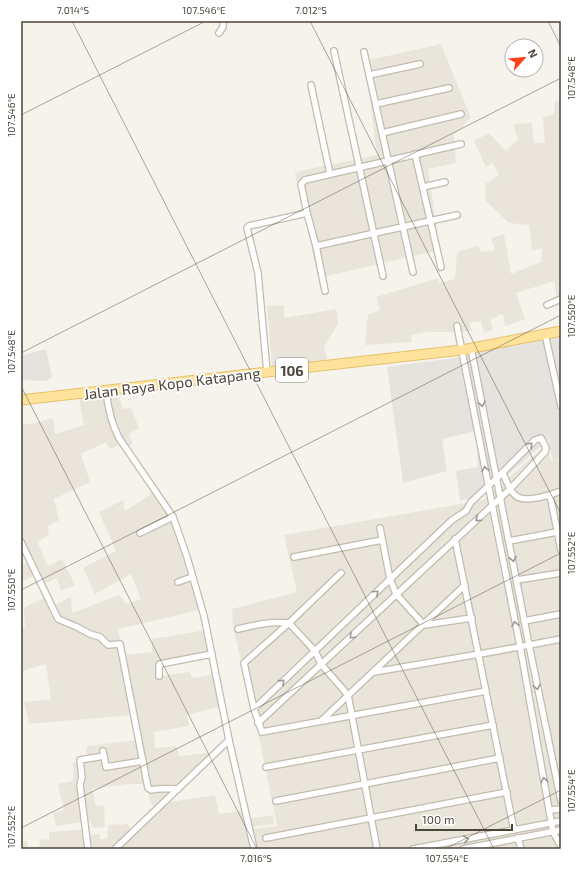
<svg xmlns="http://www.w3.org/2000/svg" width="582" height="870" viewBox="0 0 582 870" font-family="'Exo 2',sans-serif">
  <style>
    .residential { fill: #eae5da }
    .industrial { fill: #e6e2dd }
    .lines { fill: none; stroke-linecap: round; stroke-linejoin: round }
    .street-casing { stroke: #c2bbae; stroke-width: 8 }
    .primary-casing { stroke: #e6c16a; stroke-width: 11 }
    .street { stroke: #fff; stroke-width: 5.5 }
    .primary { stroke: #ffe39c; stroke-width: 9 }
    .oneway { stroke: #9c9892 }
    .ticks { fill: none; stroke: #4b4439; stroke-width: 1; stroke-opacity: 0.45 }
    .labels { text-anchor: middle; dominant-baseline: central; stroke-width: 3.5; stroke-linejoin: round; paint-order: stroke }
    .shield { fill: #fff; stroke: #817c74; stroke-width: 1 }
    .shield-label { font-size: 14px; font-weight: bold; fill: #4b4439 }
    .street-label { font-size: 15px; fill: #4b4439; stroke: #fff }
    .neatline { fill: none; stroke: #4b4439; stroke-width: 1.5 }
    .ticks-label { font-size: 10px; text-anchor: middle; fill: #4b4439 }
  </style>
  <rect width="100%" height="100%" fill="#f6f3ec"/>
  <g class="residential">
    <polygon points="441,44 471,118 454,135 456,163 428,169 440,250 318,278 295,172 377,155 365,61"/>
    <polygon points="561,100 561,300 557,301 554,281 516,293 525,319 505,326 503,314 490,319 493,330 484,332 481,321 469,323 472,331 460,332 426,332 411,335 412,342 365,345 368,315 380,310 376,297 438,278 439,283 455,279 457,252 478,246 481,252 495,250 491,238 504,234 511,274 541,262 542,248 532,251 529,225 509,223 486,201 485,184 499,175 493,163 486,167 474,141 489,133 506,151 518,139 513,124 532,123 534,143 545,143 543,117 554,114 555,101"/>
    <polygon points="284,305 284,318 336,309 338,324 324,347 327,360 272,366 267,306"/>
    <polygon points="119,396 123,409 131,408 139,428 129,434 133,444 124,448 121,444 110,449 106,442 81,454 90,482 54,499 59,520 47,527 49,535 37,542 48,566 62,559 75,585 61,591 57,578 42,585 37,574 21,582 21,566 30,561 25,551 21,553 21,425 36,423 53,418 55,434 84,425 79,399"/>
    <polygon points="546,445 551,461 561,460 561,849 256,849 251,829 277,826 258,732 233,627 232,609 297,592 284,535 483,500"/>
    <polygon points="154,492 169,515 200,610 118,629 123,655 152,652 152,639 206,630 211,656 160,667 160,676 190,672 192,678 217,674 223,706 187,715 189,726 154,732 155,748 176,746 179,756 217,752 159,810 170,802 215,795 219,814 247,810 248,819 273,815 274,824 249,827 254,849 21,849 21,842 27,841 28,848 40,846 39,840 49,839 49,832 87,829 87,836 99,834 100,839 107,839 108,825 128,824 131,831 155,813 145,784 127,784 92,789 96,806 104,805 105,827 93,828 90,821 56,826 53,813 64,810 58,784 73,781 73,763 86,760 87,746 138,740 132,715 29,724 24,702 51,699 46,664 22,671 21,666 21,629 25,627 24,608 47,596 55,605 71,597 72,613 119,595 126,604 141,599 131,574 95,594 83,568 116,551 99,512 123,500 125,511"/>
  </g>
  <g class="industrial">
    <polygon points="560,334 561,338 561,459 553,461 548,440 486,494 460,501 456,471 478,467 476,431 442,439 447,471 403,483 387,367 455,358"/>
    <polygon points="46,349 52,377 47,381 23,380 23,397 21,396 21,356"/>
  </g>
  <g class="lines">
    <defs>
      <g id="street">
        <polyline points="219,33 223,27 223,21"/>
        <polyline points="334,51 383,276"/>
        <polyline points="364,52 413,272"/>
        <polyline points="369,75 420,64"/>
        <polyline points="311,85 330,174"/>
        <polyline points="376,104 449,88"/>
        <polyline points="382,133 461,114"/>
        <polyline points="415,154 441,267"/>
        <polyline points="423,187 445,182"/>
        <polyline points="307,213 301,184 305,180 461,144"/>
        <polyline points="316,246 325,291"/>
        <polyline points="547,305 561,299"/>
        <polyline points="457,326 520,646 553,832 561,846"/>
        <polyline points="545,334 561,406"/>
        <polyline points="471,348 529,645 561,801"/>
        <polyline points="267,372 258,273 248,232 247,228 249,226 307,213 316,246 457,215"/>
        <path d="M106,391C108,408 111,423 119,438L173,517L187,557L204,616L229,740L254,849"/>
        <path d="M503,473C506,480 509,490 515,495C523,504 551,495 561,491"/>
        <polyline points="550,495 561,550"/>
        <polyline points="380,528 390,579 396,594 424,625 472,618"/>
        <polyline points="140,533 173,517"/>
        <polyline points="455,539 514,830"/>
        <polyline points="509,541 557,532"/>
        <path d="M21,542L58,619L77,627L90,634L100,637L108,645L120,644L148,788L151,790C160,788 168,789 178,789"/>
        <polyline points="294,557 382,540"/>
        <polyline points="341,573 289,623 244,663 254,709 262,732 486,691"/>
        <polyline points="517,580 561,573"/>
        <polyline points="178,582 192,577"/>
        <polyline points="524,621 561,614"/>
        <path d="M238,629C255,625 272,621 289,623L315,651L321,664L348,695L377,849"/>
        <polyline points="374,672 497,651 561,639"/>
        <polyline points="159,676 159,665 160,664 212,654"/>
        <polyline points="254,709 452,520 466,511 471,502 497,478 535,440 541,438 546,448 545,452 510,489 258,723"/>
        <polyline points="321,721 465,585"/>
        <polyline points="103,751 106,767 143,761"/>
        <polyline points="266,767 493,725"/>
        <polyline points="276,801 500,758"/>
        <polyline points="549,810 561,809"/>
        <polyline points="266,838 507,792"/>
        <polyline points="518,838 521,849"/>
        <polyline points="88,849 80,785 82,777 80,760 104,756"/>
        <polyline points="115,849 229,740"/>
        <polyline points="413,849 561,821"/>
        <polyline points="463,849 561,830"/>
      </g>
      <polyline id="primary" points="21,400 462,350 561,331"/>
    </defs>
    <use href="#street" class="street-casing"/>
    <use href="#primary" class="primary-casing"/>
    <use href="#street" class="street"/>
    <use href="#primary" class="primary"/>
  </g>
  <defs><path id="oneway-chevron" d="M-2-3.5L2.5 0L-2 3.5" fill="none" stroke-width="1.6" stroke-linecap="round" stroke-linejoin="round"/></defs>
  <g class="oneway">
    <use href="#oneway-chevron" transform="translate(482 404) rotate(79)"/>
    <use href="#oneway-chevron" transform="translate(530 445) rotate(-45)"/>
    <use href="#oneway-chevron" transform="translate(485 469) rotate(-101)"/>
    <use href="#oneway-chevron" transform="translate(478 519) rotate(138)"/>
    <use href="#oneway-chevron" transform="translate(513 559) rotate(79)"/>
    <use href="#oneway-chevron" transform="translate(376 593) rotate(-43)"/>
    <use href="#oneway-chevron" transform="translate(515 624) rotate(-101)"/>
    <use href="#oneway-chevron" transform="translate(352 636) rotate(137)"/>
    <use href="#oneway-chevron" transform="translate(282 682) rotate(-44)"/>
    <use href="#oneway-chevron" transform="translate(537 687) rotate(78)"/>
    <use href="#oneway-chevron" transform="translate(544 780) rotate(-100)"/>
    <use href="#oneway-chevron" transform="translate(466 839) rotate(-11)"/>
  </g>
  <path class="ticks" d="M72,21L494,849M310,21L561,514M548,21L561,47M21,115L206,21M21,353L561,78M21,386L257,849M21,590L561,315M21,828L561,553M445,849L561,790"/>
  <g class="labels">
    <rect class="shield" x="276" y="358" width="32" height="24" rx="3"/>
    <g class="shield-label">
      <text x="292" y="370">106</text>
    </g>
    <g class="street-label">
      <text transform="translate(172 383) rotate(-7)">Jalan Raya Kopo Katapang</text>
    </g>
  </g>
  <rect width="582" height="870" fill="none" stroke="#ffffff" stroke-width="44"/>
  <g transform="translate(524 58) rotate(63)"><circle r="19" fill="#ffffff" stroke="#b7b4b0"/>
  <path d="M0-3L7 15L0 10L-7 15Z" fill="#fc3f1d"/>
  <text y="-6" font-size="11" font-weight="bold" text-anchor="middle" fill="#4b4439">N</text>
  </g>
  <path d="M416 824v6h96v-6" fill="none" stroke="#4b4439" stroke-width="2"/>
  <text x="422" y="824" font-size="12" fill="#4b4439" stroke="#ffffff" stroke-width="3" paint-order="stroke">100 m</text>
  <rect x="22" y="22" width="538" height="826" class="neatline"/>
  <g class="ticks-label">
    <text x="73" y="14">7.014°S</text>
    <text x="204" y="14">107.546°E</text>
    <text x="311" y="14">7.012°S</text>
    <text transform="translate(571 78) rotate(-90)" y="4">107.548°E</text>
    <text transform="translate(11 115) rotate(-90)" y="4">107.546°E</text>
    <text transform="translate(571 316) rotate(-90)" y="4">107.550°E</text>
    <text transform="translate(11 352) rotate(-90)" y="4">107.548°E</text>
    <text transform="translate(571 553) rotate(-90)" y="4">107.552°E</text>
    <text transform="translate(11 590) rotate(-90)" y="4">107.550°E</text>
    <text transform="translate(571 791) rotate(-90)" y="4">107.554°E</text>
    <text transform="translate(11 827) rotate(-90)" y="4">107.552°E</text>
    <text x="256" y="862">7.016°S</text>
    <text x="447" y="862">107.554°E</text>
  </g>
</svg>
